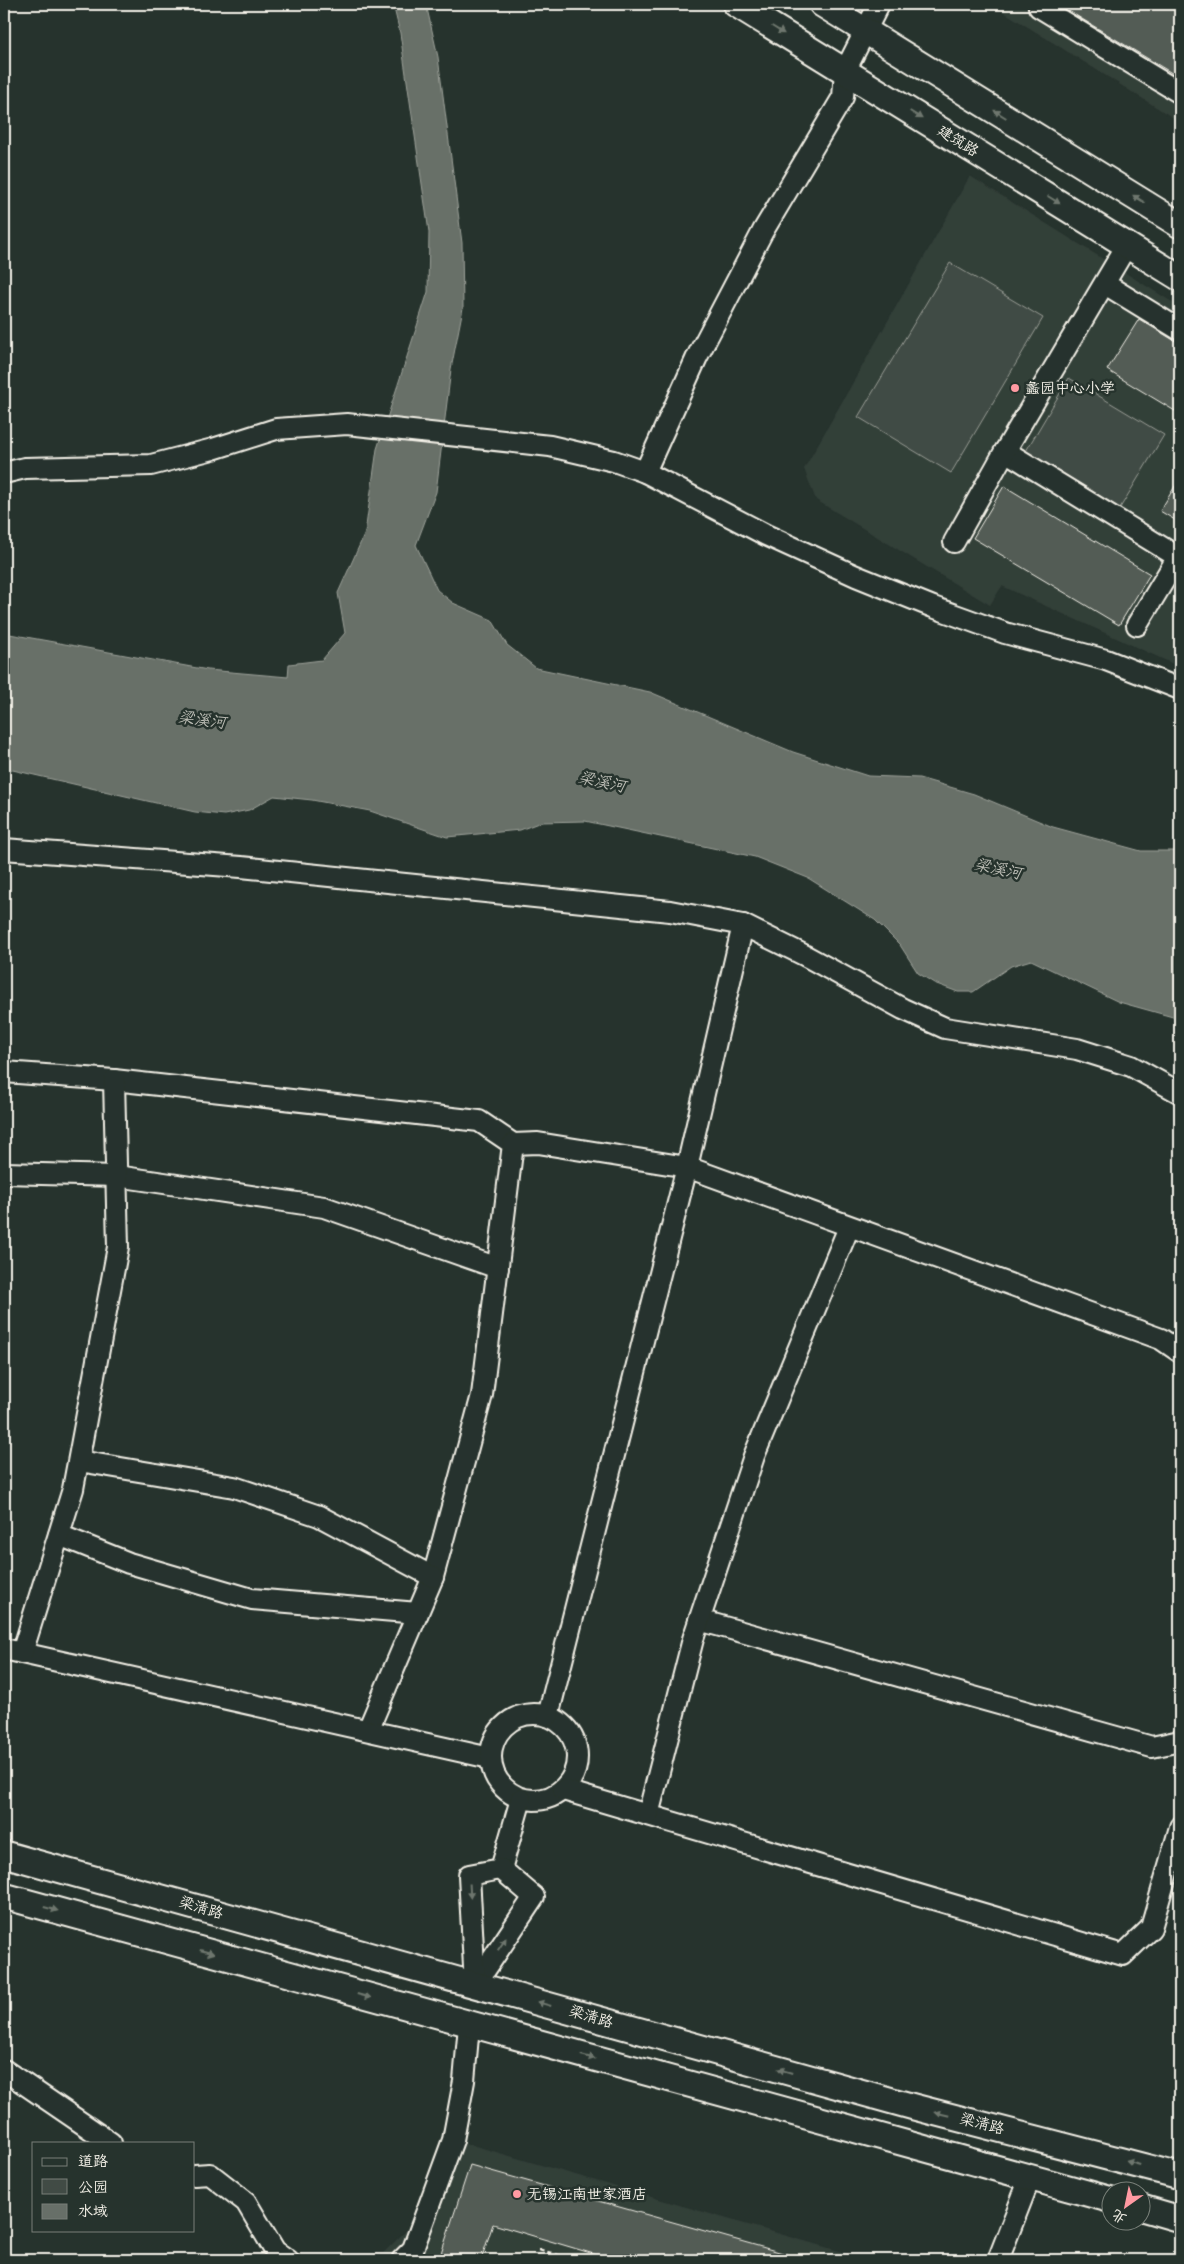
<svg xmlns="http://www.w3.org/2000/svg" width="1184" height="2264" viewBox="0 0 1184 2264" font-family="Pangolin,'LXGW WenKai TC',sans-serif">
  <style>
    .built { fill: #333f39 }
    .green { fill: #414b45; stroke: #9a9e96 }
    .water { fill: #676f68; stroke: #9fa39b }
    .building { fill: #525c55; stroke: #f4f1e8 }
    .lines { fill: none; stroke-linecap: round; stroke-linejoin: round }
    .minor-casing { stroke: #f4f1e8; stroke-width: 24 }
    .major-casing { stroke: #f4f1e8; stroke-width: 29 }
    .path { stroke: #f4f1e8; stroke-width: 3; stroke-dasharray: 5 4; stroke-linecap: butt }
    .minor { stroke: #26332d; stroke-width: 20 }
    .major { stroke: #26332d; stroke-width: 25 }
    .oneway { fill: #6e766e }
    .poi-dot { fill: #ff9aa2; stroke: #26332d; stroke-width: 2 }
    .labels { text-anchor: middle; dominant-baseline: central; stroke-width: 5; stroke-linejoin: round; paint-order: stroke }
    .street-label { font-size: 15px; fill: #f4f1e8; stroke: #26332d }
    .poi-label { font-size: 15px; fill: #f4f1e8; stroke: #26332d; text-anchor: start }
    .water-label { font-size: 16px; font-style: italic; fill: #bcbdb5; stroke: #26332d }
  </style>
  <rect width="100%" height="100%" fill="#26332d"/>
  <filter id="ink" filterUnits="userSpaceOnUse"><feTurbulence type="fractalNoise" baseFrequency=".02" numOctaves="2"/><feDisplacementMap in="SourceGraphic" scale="10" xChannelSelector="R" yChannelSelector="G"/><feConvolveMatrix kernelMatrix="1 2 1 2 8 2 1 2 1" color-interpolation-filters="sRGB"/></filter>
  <g filter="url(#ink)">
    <g class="built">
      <polygon points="991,4 1180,4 1180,122"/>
      <polygon points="970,176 1180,307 1180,667 1002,586 990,605 816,500 804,469"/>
      <polygon points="444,2137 870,2260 376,2260 414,2223"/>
    </g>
    <g class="green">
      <polygon points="950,263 1043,318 951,473 858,417"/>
      <polygon points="1069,378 1164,435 1120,508 1026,451"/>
    </g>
    <polygon class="water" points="393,4 426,4 438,57 462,243 463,308 451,369 436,492 416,545 437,590 453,603 492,620 507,645 536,668 650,692 793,752 868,776 919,778 974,794 1053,827 1141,851 1180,851 1180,1019 1119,1002 1031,960 1011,966 973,992 958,992 934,983 918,973 900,945 875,920 808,878 755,857 585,821 541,822 520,830 447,837 370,811 312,800 274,796 249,810 224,815 195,812 4,768 4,633 208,670 288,677 289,664 322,660 345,633 338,593 365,533 377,449 428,292 429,232 400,33"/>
    <g class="building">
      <polygon points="1057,4 1180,4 1180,78"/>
      <polygon points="1139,319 1180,344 1180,414 1107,370"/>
      <polygon points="1180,478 1180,523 1160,511"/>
      <polygon points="1004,486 1150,574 1119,625 973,538"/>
      <polygon points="470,2165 790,2255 789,2260 614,2260 493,2224 481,2260 439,2260"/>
    </g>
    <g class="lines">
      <defs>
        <g id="minor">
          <polyline points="1042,4 1039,7 1180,93"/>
          <polyline points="1105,284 1180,330"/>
          <polyline points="1005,451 1178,557 1137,625"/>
          <polyline points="645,472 697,357 763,231 843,97 845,71 879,4"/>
          <polyline points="4,473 25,468 151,465 213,449 276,429 347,424 550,446 614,461 645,472 766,535 856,576 933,607 1005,633 1106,660 1180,689"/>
          <polyline points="954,542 1005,451 1127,245"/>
          <polyline points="4,849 241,867 670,911 743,925 804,955 903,1009 945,1028 1077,1049 1131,1066 1180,1093"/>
          <polyline points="4,1072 114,1080 479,1121 513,1144 482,1395 433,1577 368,1730"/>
          <polyline points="513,1144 538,1143 687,1167 1161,1339 1180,1352"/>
          <polyline points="4,1173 117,1176 324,1207 498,1268"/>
          <polyline points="79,1461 234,1487 319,1516 433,1577"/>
          <polyline points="59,1535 129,1563 252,1599 418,1613"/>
          <polyline points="699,1620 1152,1747 1180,1741"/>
          <polyline points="4,1649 490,1758"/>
          <polyline points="22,1653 73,1489 118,1247 114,1080"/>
          <circle cx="534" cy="1757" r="43"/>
          <polyline points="548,1716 687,1167 743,925"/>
          <polyline points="563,1790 1123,1955 1151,1928 1180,1827"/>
          <polyline points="648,1815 693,1639 754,1456 849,1227"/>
          <polyline points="501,1869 521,1799"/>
          <polyline points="475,1985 534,1897 501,1869"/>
          <polyline points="475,1985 469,1875 501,1869"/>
          <polyline points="4,2070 111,2143"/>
          <polyline points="194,2175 210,2174 246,2202 275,2251 288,2260"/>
          <polyline points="402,2260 413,2249 453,2140 464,2081 469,2025"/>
          <polyline points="998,2260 1030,2178"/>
        </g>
        <g id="major">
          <polyline points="736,4 1180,278"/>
          <polyline points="822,4 1180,225"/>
          <polyline points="4,1854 914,2107 1180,2176"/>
          <polyline points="4,1896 1112,2200"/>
          <polyline points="1142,2208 1180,2219"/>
        </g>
      </defs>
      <use href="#minor" class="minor-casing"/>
      <use href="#major" class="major-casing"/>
      <polyline class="path" points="537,2260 540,2250 574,2260"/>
      <use href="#minor" class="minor"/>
      <use href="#major" class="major"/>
    </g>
    <defs><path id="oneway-solid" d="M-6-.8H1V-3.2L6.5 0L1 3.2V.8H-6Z" transform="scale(1.25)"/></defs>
    <g class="oneway">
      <use href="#oneway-solid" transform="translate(778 30) rotate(32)"/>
      <use href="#oneway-solid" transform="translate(1000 114) rotate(-148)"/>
      <use href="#oneway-solid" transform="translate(916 115) rotate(32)"/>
      <use href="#oneway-solid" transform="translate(1139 199) rotate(-148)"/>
      <use href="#oneway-solid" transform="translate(1054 200) rotate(32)"/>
      <use href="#oneway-solid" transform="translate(470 1891) rotate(87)"/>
      <use href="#oneway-solid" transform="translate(51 1909) rotate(15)"/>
      <use href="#oneway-solid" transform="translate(502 1944) rotate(-56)"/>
      <use href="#oneway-solid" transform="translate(207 1952) rotate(15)"/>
      <use href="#oneway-solid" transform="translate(364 1996) rotate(15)"/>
      <use href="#oneway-solid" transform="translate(544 2004) rotate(-164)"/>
      <use href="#oneway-solid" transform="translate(588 2057) rotate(15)"/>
      <use href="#oneway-solid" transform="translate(785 2071) rotate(-164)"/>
      <use href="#oneway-solid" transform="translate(942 2114) rotate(-166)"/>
      <use href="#oneway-solid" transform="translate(1133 2163) rotate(-165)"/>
    </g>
  </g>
  <g class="poi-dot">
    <circle cx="1015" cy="388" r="5"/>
    <circle cx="517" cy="2194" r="5"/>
  </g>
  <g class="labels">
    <g class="street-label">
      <text transform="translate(958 141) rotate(32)">建筑路</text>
      <text transform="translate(201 1908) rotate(16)">梁清路</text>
      <text transform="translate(591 2017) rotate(16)">梁清路</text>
      <text transform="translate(982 2124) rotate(14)">梁清路</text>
    </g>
    <g class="poi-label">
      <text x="1025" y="388">蠡园中心小学</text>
      <text x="527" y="2194">无锡江南世家酒店</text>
    </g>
    <g class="water-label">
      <text transform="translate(202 720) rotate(7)">梁溪河</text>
      <text transform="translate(602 782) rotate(12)">梁溪河</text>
      <text transform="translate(998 869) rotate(12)">梁溪河</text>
    </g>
  </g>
  <rect width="1184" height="2264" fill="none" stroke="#26332d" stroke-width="20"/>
  <rect x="10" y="10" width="1164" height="2244" fill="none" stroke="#f4f1e8" stroke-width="2" filter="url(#ink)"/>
  <rect x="32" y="2142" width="162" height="90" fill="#26332d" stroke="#787f78"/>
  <rect x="42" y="2158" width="25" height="8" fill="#26332d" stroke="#787f78"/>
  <text x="78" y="2166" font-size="15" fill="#f4f1e8">道路</text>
  <rect x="42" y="2179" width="25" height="15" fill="#414b45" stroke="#787f78"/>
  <text x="78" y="2192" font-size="15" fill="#f4f1e8">公园</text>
  <rect x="42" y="2204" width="25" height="15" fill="#676f68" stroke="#787f78"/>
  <text x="78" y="2216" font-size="15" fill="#f4f1e8">水域</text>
  <g transform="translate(1126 2206) rotate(213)"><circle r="24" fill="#26332d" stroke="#787f78"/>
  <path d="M0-4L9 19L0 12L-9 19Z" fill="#ff9aa2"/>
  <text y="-8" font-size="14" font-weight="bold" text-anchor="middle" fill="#f4f1e8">北</text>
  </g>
</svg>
